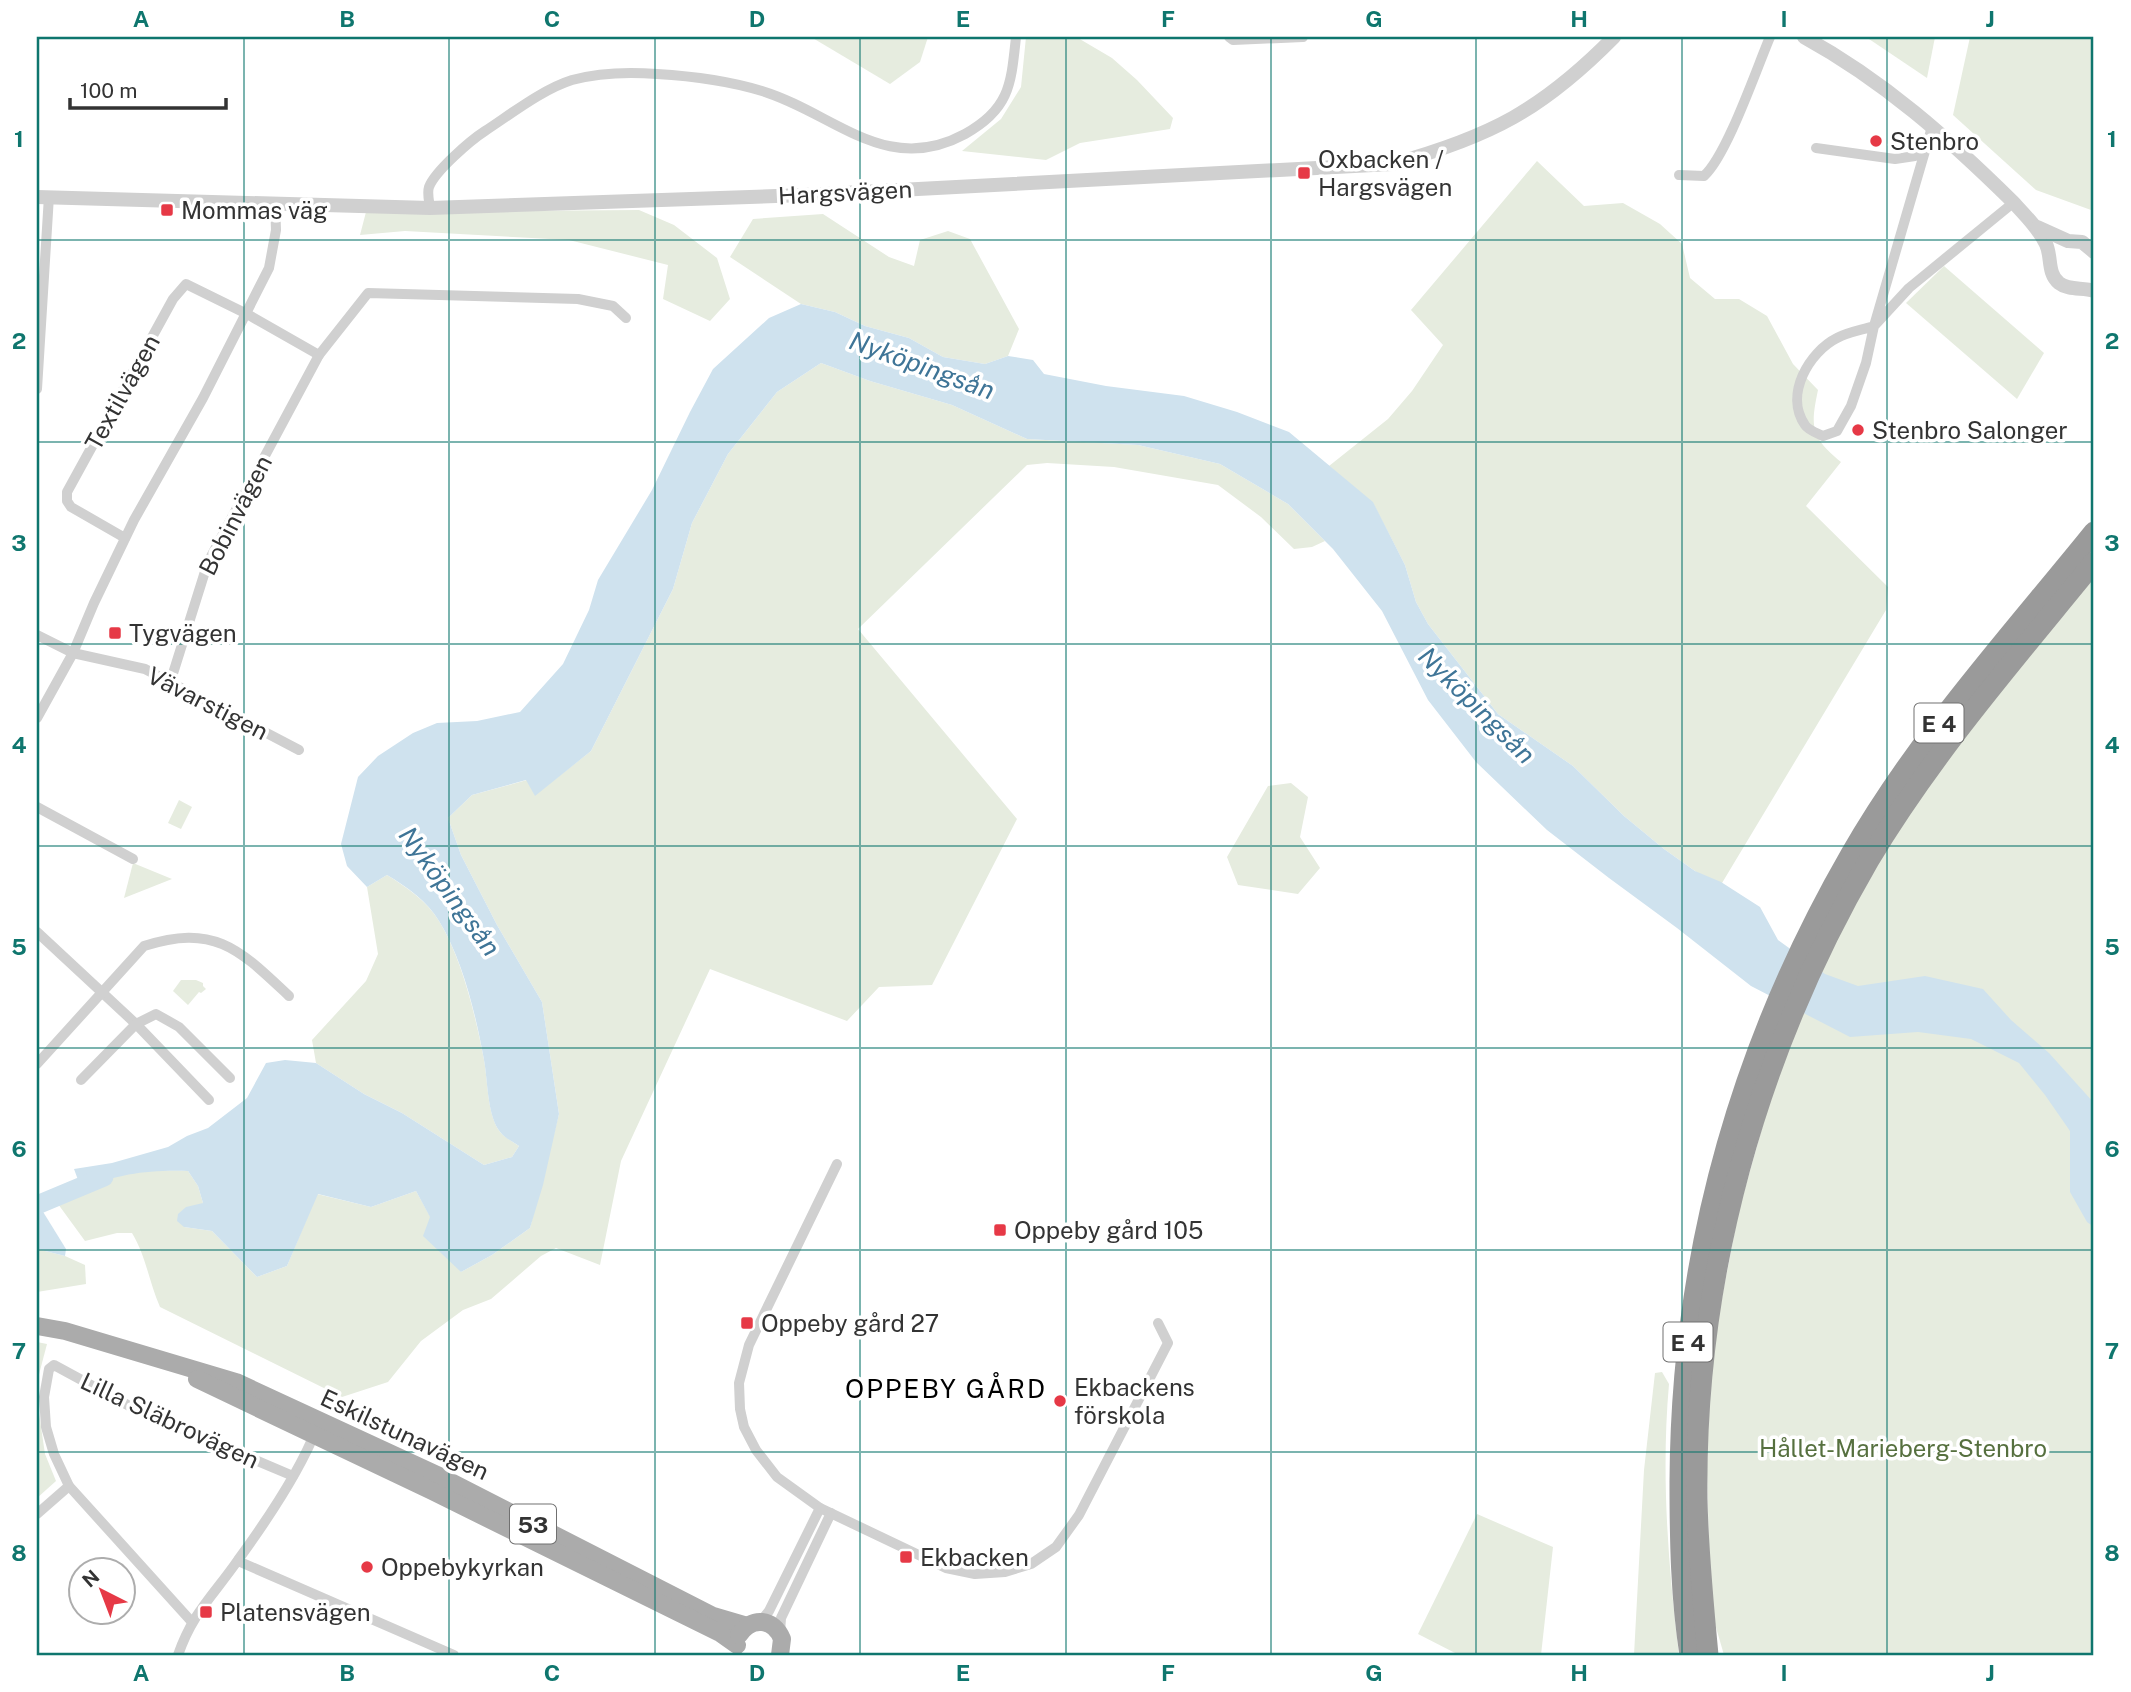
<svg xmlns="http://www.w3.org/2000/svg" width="2131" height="1692" viewBox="0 0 2131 1692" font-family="'Public Sans',sans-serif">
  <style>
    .green { fill: #e6ecdf }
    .water { fill: #cfe2ee }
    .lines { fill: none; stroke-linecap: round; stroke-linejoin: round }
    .river { stroke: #cfe2ee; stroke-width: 19 }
    .minor { stroke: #d0d0d0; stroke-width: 10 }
    .tertiary { stroke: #d0d0d0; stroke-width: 14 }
    .primary { stroke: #ababab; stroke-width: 18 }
    .motorway { stroke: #9a9a9a; stroke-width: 21 }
    .grid { fill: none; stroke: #0f766e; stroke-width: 2; stroke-opacity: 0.55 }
    .poi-dot { fill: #e63946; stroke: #fff; stroke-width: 2.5 }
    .labels { text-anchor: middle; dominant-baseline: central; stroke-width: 7; stroke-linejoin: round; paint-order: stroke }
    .shield { fill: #fff; stroke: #707070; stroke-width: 2 }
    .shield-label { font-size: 23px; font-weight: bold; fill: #333 }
    .poi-label { font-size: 24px; fill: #333; stroke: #fff; text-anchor: start }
    .street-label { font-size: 24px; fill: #333; stroke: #fff }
    .park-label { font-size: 24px; fill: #56703f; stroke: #fff }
    .water-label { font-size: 26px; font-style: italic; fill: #3f7597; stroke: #fff }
    .neighbourhood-label { font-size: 26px; letter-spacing: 2px; fill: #000; stroke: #fff }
    .neatline { fill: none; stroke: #0f766e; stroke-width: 2.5 }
    .grid-label { font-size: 23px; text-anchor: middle; font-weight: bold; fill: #0f766e }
  </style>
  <rect width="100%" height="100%" fill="#fff"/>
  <g class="green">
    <polygon points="811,37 928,37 920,62 890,84"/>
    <polygon points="1026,37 1078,38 1112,58 1137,80 1173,118 1170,129 1080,143 1046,160 962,151 1001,119 1021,87"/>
    <polygon points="1866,37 1935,37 1927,78"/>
    <polygon points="1970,37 2094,37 2094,209 2091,210 2036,190 1953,115"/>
    <path d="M1537,161L1584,206L1623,203L1660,224L1682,244L1690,278L1715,299H1739L1767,316L1793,364L1818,390C1810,428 1811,437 1841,462L1806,506L1888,587L1886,610L1719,888L1664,849L1624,816L1573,766L1498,714L1428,624L1416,602L1405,565L1373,503L1329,466L1388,419L1412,391L1443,345L1411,310Z"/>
    <polygon points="639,210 674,225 717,258 730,299 710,321 663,299 668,265 569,240 405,231 360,235 366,212"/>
    <polygon points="823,214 889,257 914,266 920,240 948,231 970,239 1019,329 1008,356 985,364 943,357 909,338 865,326 835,312 801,304 730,257 753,219"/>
    <polygon points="1944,266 2044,353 2017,399 1906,303"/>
    <path d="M821,363L870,381L952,405L1027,439L1138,445L1220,464L1288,504L1325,541L1312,547L1294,549L1261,517L1218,485L1114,467L1047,463L1027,465L858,629L1017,819L932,985L879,987L847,1021L710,969L621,1161L600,1265L556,1248L541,1256L491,1299L463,1310L421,1341L388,1382L342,1397L160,1307C149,1282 146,1256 132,1233H117L85,1241L58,1204C101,1174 137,1169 188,1171L198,1186L203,1203L184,1227L212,1231L257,1277L287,1266L317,1194L371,1207L416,1191L461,1272L492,1255L530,1228L559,1114L542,1002L497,925L461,855L448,818L472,795L527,780L535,795L591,751L673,589L692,523L728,454L777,392Z"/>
    <polygon points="2094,576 2094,1655 1724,1655 1713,1617 1709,1548 1706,1433 1714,1339 1739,1210 1784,1050 1840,930 1919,793"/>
    <polygon points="1291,783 1308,797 1300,837 1320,868 1298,894 1238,885 1227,857 1268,786"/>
    <polygon points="179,800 192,807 181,829 168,823"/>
    <polygon points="133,863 172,879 124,898"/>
    <path d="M387,875C406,887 427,901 439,921C462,958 476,1018 484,1060C488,1081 487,1117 501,1133C506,1138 513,1142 519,1146L512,1157L484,1165L402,1113L364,1094L316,1063L312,1040L366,981L378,954L367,887Z"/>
    <polygon points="181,980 196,980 203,983 203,986 206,989 201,993 199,992 188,1005 173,991"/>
    <polygon points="37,1249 65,1256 85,1265 86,1284 37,1292"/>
    <polygon points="37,1342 47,1344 37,1382"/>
    <path d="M1662,1372L1669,1384C1661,1474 1668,1565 1679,1655H1634L1644,1470L1655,1373Z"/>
    <polygon points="37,1400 45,1454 56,1481 37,1498"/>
    <polygon points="1477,1514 1553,1547 1541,1655 1459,1655 1418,1634"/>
  </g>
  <g class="water">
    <path d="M801,304L835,312L865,326L909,338L943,357L985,364L1008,356L1033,360L1044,374L1106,386L1184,396L1237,412L1289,432L1373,502L1405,565L1416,602L1428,624L1498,714L1573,766L1624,816L1664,849L1695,871L1721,882L1760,907L1778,940L1825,974L1858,986L1925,976L1983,989L2011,1020L2049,1053L2094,1103V1227L2087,1222L2070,1192V1131L2045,1095L2019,1063L1971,1039L1918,1032L1850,1037L1751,986L1677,928L1609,878L1547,830L1476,762L1428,700L1382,611L1333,549L1288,504L1220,464L1138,445L1027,439L952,405L870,381L821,363L777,392L728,454L692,523L673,589L591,751L535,796L526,780L472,795L448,818L461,855L497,925L542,1002L559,1114L543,1185L530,1228L492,1255L461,1272L423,1236L430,1217L416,1191L371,1207L318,1194L287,1266L257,1277L212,1231L184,1227L177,1221L178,1214L186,1207L203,1203L198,1186L188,1171C144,1170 122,1174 81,1188L74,1169L112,1163L168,1147L187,1136L208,1128L247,1098L266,1063L285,1060L316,1063L364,1094L402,1113L484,1165L512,1157L519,1146C513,1142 505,1138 501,1133C487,1117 488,1082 484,1060C476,1016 463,960 439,921C427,901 407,887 387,875L367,887L347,866L341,844L358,777L378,756L413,733L437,723L477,721L520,712L563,664L589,610L598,580L652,490L690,412L713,369L769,318Z"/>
    <polygon points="37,1202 66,1249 65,1256 37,1249"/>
  </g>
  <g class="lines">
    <polyline class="river" points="37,1205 104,1177"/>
    <g class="minor">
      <polyline points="1229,37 1233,40 1303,37"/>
      <path d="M1932,127L1874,326C1862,330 1848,332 1837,338C1809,352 1784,395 1805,425C1808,430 1817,433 1823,436L1837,431L1851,406L1866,363L1874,326L1909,288L2013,203"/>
      <polyline points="1816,148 1895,159 1915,156 1927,146"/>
      <path d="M1679,175L1704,176C1727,155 1756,70 1770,37"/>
      <path d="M430,208C429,201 427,193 429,187C435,171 471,140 485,131C511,114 543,89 572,80C598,73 631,72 657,74C692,76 729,81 762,91C834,113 886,177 965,134C1010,109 1011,84 1016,37"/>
      <polyline points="37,389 49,196"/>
      <polyline points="125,538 71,507 67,501 67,492 173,299 186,284 247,314 319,355"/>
      <polyline points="37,635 73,653 145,669 299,750"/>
      <polyline points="170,683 208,562 319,355 368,293 578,299 613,306 626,318"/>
      <polyline points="37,718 73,653 94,603 134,520 203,398 269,268 276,230 275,202"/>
      <polyline points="37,807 133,859"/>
      <polyline points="37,932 136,1024 209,1100"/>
      <path d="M37,1064L144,946C215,923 240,950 289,996"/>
      <polyline points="81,1080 136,1024 156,1014 179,1027 230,1078"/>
      <polyline points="837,1164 749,1345 739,1383 740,1409 744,1427 756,1450 777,1477 820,1508 946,1568 975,1574 1005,1572 1031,1564 1056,1547 1079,1515 1168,1343 1158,1323"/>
      <polyline points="37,1514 69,1486"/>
      <polyline points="238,1561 454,1655"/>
      <polyline points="191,1621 69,1486 54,1454 46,1427 44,1397 49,1369 54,1365 135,1409 293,1476"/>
      <polyline points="760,1622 769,1611 820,1508"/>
      <polyline points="780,1633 781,1618 831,1513"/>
      <path d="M178,1655C193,1612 213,1596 238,1560C265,1523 299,1473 316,1430"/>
    </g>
    <g class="tertiary">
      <path d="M1804,37C1884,81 1948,138 2013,202C2025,215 2038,228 2046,244C2052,257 2047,273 2059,283C2069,291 2083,287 2094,291"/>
      <path d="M37,197L430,208L804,195L1392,164C1490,137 1542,110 1614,37"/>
      <polyline points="2037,227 2068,241 2082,242 2094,252"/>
    </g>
    <g class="primary">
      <polyline points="37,1326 65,1331 236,1382 439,1476 713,1616 747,1626"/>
      <polyline points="197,1379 432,1491 720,1633 737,1645"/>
      <path d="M739,1635C751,1616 774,1618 782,1639L780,1655"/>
    </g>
    <g class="motorway">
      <path d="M1690,1655C1681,1598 1680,1540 1680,1482C1681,1257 1739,1048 1851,854C1918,737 2010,636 2094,532"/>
      <path d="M1708,1655C1703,1603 1698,1551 1697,1499C1694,1276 1757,1052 1869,860C1933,753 2016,658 2094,562"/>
    </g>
  </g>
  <path class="grid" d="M244,37V1655M449,37V1655M655,37V1655M860,37V1655M1066,37V1655M1271,37V1655M1476,37V1655M1682,37V1655M1887,37V1655M37,240H2094M37,442H2094M37,644H2094M37,846H2094M37,1048H2094M37,1250H2094M37,1452H2094"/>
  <g class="poi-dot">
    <circle cx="1876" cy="141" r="7"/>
    <rect x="1297" y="166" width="14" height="14" rx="3.5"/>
    <rect x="160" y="203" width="14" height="14" rx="3.5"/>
    <circle cx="1858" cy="430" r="7"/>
    <rect x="108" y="626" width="14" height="14" rx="3.5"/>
    <rect x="993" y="1223" width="14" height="14" rx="3.5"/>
    <rect x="740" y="1316" width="14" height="14" rx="3.5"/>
    <circle cx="1060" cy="1401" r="7"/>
    <rect x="899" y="1550" width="14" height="14" rx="3.5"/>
    <circle cx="367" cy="1567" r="7"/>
    <rect x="199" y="1605" width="14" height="14" rx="3.5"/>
  </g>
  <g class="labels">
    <g class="shield">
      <rect x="1914.5" y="703.5" width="49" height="39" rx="5"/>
      <rect x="1663.5" y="1322.5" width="49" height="39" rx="5"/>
      <rect x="510" y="1504.5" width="46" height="39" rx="5"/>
    </g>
    <g class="shield-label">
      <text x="1939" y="723">E 4</text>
      <text x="1688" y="1342">E 4</text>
      <text x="533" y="1524">53</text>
    </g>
    <g class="poi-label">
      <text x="1890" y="141">Stenbro</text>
      <text x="1318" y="159">Oxbacken /<tspan x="1318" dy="28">Hargsvägen</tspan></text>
      <text x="181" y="210">Mommas väg</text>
      <text x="1872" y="430">Stenbro Salonger</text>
      <text x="129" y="633">Tygvägen</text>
      <text x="1014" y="1230">Oppeby gård 105</text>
      <text x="761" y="1323">Oppeby gård 27</text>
      <text x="1074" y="1387">Ekbackens<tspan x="1074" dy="28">förskola</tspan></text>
      <text x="920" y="1557">Ekbacken</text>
      <text x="381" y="1567">Oppebykyrkan</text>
      <text x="220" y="1612">Platensvägen</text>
    </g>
    <g class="street-label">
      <text transform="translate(845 192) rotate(-3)">Hargsvägen</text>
      <text transform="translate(122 392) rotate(-61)">Textilvägen</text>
      <text transform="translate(235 515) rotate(-63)">Bobinvägen</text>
      <text transform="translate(208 703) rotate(27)">Vävarstigen</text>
      <text transform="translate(170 1420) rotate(25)">Lilla Släbrovägen</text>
      <text transform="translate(405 1434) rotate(25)">Eskilstunavägen</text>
    </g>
    <g class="park-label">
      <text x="1903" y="1448">Hållet-Marieberg-Stenbro</text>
    </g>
    <g class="water-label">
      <text transform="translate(922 365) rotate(20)">Nyköpingsån</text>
      <text transform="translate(1477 705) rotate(45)">Nyköpingsån</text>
      <text transform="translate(450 891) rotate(54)">Nyköpingsån</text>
    </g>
    <g class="neighbourhood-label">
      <text x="946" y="1388">OPPEBY GÅRD</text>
    </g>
  </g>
  <rect width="2131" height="1692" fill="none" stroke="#ffffff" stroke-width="77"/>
  <g transform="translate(102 1591) rotate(318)"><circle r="33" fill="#ffffff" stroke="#adadad" stroke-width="2"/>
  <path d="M0-5L12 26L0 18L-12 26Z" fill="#e63946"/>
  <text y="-10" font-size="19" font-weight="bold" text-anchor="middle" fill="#333333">N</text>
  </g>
  <path d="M70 98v10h156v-10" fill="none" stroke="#333333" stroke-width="3.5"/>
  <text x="80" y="98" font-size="21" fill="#333333" stroke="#ffffff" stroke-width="5" paint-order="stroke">100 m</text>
  <rect x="38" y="38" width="2054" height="1616" class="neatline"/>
  <g class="grid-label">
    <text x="141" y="27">A</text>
    <text x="347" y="27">B</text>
    <text x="552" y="27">C</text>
    <text x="757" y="27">D</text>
    <text x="963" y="27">E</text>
    <text x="1168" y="27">F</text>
    <text x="1374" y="27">G</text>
    <text x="1579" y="27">H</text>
    <text x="1784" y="27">I</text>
    <text x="1990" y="27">J</text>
    <text x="19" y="147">1</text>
    <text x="2112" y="147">1</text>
    <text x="19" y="349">2</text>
    <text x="2112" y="349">2</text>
    <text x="19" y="551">3</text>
    <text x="2112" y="551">3</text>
    <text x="19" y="753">4</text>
    <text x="2112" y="753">4</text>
    <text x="19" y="955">5</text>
    <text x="2112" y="955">5</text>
    <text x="19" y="1157">6</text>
    <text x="2112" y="1157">6</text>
    <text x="19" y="1359">7</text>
    <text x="2112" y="1359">7</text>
    <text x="19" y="1561">8</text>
    <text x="2112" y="1561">8</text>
    <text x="141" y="1681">A</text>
    <text x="347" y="1681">B</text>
    <text x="552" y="1681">C</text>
    <text x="757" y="1681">D</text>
    <text x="963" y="1681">E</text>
    <text x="1168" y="1681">F</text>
    <text x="1374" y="1681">G</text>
    <text x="1579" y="1681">H</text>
    <text x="1784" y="1681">I</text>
    <text x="1990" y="1681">J</text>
  </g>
</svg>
